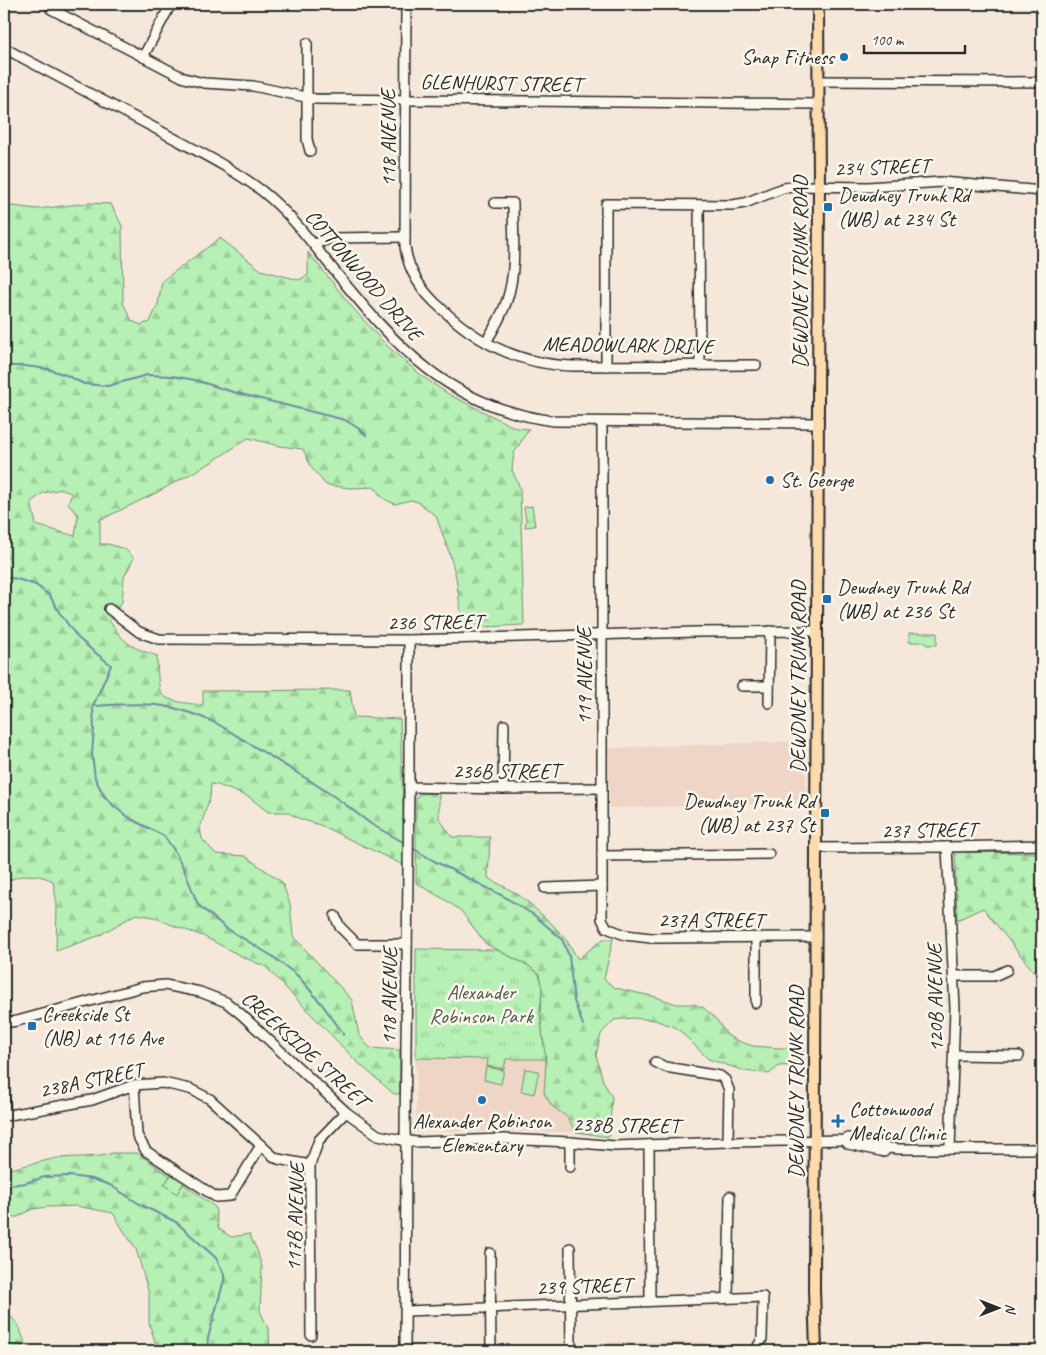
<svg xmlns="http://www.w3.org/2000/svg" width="1046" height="1355" viewBox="0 0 1046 1355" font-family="Caveat,sans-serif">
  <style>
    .built { fill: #eed5c6 }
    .grass { fill: #b6f0b4; stroke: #708e70 }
    .forest { fill: url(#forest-firs); stroke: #708e70; fill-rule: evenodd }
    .park { fill: url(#park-tufts); stroke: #708e70 }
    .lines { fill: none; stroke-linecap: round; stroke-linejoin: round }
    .stream { stroke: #6e8aa4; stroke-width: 2 }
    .minor-casing { stroke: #2b2b2b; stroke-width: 12 }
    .major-casing { stroke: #2b2b2b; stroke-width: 14 }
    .minor { stroke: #fbf7ec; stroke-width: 9 }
    .major { stroke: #fedbac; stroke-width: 10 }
    .poi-dot { fill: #1f6fb2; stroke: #fbf7ec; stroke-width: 2 }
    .labels { text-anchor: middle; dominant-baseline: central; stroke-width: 5; stroke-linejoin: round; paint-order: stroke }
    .poi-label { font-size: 21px; fill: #2b2b2b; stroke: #fbf7ec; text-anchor: start }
    .street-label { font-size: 21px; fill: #2b2b2b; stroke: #fbf7ec }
    .park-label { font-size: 21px; fill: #4e5c4d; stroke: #fbf7ec }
  </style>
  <defs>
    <pattern id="forest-firs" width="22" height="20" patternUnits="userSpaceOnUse" patternTransform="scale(1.25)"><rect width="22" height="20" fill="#b6f0b4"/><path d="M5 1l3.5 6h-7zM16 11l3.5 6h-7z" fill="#9dce9b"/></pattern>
    <pattern id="park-tufts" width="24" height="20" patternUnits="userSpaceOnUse" patternTransform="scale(1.25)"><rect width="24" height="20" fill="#b6f0b4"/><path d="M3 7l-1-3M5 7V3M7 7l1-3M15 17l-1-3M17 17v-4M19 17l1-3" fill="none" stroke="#9dce9b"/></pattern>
  </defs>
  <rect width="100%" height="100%" fill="#f5e8db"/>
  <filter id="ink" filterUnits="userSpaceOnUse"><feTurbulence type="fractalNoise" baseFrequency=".02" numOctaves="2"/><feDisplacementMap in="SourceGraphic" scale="10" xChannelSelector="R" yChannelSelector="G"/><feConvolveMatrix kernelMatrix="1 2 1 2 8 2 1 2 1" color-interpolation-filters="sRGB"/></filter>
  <g filter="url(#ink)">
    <g class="built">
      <polygon points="806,741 806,803 609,808 609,748"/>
      <polygon points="416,1058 546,1059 546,1077 544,1093 552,1106 567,1117 576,1132 416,1131"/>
      <polygon points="608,1342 707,1342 707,1351 609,1351"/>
    </g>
    <polygon class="grass" points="525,1069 539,1071 534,1094 521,1091"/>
    <g class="forest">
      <path d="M88,203L111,204L122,226L123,303L132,321L141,325L150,322L158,304L162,281L220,238L261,270L299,280L308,275V252L352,307L385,344L423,377L450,395L516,428L529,429L514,453L512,470L520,488L524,625L463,628L456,577L450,555L436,516L418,502L411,500L395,504L386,500L380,495L374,487L350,488L326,485L311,467L303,449L280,446L248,438L212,462L152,495L100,520V544H108L125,549L134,558L124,577L122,602L109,620C124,644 131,647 157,656C157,664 158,688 161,693C166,702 193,704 203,705V691L350,690L354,717L400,719L405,866L320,825L300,819L287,812H268L249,797L218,785L211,784L210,797L200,828L202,839L216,854L245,856L282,882L290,904L293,936L352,1000L359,1035L370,1048L400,1050V1094H394L355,1060L266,967L241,956L203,936L177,927L153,917L136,914L98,936L56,951L57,904L53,881C34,872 22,874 4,883V205L37,209ZM62,489L72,494L68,503L78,515L75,536L36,525L31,502L43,493Z"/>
      <polygon points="439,793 439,818 452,837 490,837 488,878 516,893 529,903 553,925 567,941 578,959 603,939 613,939 604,979 615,988 656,997 676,1004 694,1004 704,1008 717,1020 727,1035 738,1041 753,1046 779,1048 803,1048 803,1065 779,1066 769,1074 745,1071 708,1059 677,1028 655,1020 633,1018 614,1020 601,1034 596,1055 603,1081 612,1097 609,1137 576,1132 567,1117 552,1106 544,1093 546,1063 543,1040 540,1012 542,988 529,966 486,944 461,911 447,901 416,883 416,799 419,794"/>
      <polygon points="955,852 1042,853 1042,982 983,908 957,920"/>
      <polygon points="113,1153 138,1153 154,1165 170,1176 164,1185 177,1193 183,1184 215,1207 218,1228 231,1237 249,1234 257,1250 262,1267 260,1311 269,1330 270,1351 158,1351 149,1323 149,1294 136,1249 122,1228 113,1213 76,1206 48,1207 32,1209 18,1217 4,1217 4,1172 10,1169 57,1158 101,1156"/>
      <polygon points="4,1309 19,1326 25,1343 18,1351 4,1351"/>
    </g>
    <g class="park">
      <polygon points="532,506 535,526 525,527 526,521 524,507"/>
      <polygon points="909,633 937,633 937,645 926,645 926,642 909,642"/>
      <polygon points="416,949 497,950 529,966 539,974 542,988 540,1012 543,1040 546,1059 506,1059 504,1069 487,1066 488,1059 416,1058"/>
      <polygon points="486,1067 504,1070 501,1084 484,1080"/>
      <polygon points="172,1174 184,1182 177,1194 164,1185"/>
    </g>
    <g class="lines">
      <g class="stream">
        <polyline points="4,366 25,366 48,369 66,375 84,384 108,386 147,375 172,376 195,380 233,392 345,420 358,428 366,435"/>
        <polyline points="4,577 17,579 36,585 50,596 59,612 78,638 92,650 111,665 93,706 94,729 92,754 95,778 104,796 116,808 131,819 164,836 174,850 184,869 198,905 226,928 272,956 298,976 321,1003 343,1033 343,1035"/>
        <path d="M93,706C114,705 135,703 156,705C177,707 197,715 216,723L312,782L342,802L371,824L403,842"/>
        <polyline points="414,849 434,861 503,896 534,915 562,939 569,956 574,1001 583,1025"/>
        <polyline points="4,1186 25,1183 45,1177 69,1176 92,1179 110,1185 141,1205 176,1222 216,1258 224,1274 224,1280 208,1338 207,1351"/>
      </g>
      <defs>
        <g id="minor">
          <polyline points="51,4 51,9 184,78 204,83 253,86 315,99 819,104"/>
          <path d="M406,4L405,246C408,273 423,293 443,310C479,344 523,365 573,366L756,365"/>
          <polyline points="307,43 307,139 310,151"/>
          <path d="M4,48C57,76 111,105 164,133C197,151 232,168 262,191C290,213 311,242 333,269C396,347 449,407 554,421L818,423"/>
          <polyline points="143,57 171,4"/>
          <polyline points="818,81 1042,82"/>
          <polyline points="699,206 700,365"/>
          <polyline points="314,244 332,238 405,237"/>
          <path d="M486,342C494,329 502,315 507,300C517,270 513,235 513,203H495"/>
          <polyline points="606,366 606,204 732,205 745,203 783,188 801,186 868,187 942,182 1042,191"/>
          <polyline points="602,422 602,919 607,928 625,935 651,938 816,937"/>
          <polyline points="109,609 139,632 159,639 409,640 696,632 817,631"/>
          <polyline points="742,686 769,686"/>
          <polyline points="769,703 770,631"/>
          <polyline points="409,787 503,789 602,788"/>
          <polyline points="503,789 504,725"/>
          <polyline points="947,847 955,1008 950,1149"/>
          <polyline points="816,848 947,847 1042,845"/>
          <polyline points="602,856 769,854"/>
          <polyline points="545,888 602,886"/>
          <polyline points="335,916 340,927 357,944 407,944"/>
          <polyline points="954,976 994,976 1007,970"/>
          <polyline points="756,1003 756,938"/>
          <polyline points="4,1023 17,1021 142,987 165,985 200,992 226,1002 242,1015 346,1112 378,1135 397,1139 416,1142 503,1139 570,1142 615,1146 728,1142 845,1140 848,1138 885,1146 887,1148 899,1149 1042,1149"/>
          <polyline points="954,1055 1019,1056"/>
          <polyline points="655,1062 665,1067 720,1076 725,1080 729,1090 728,1142"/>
          <polyline points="134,1085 137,1135 146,1151 216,1197 230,1196 261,1145"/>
          <polyline points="4,1097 6,1115"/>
          <polyline points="4,1116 92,1100 134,1085 163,1083 190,1089 210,1099 273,1156 278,1159 310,1165"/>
          <polyline points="845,1140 848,1144 880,1151 884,1152 887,1148"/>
          <polyline points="570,1142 570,1167"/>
          <polyline points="649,1145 650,1301"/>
          <polyline points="570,1248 571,1351"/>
          <polyline points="490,1253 491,1351"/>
          <polyline points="728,1298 730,1196"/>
          <polyline points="406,1311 763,1297 762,1339 757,1348"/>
          <polyline points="311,1335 310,1165 319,1140 346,1112"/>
          <polyline points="405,1351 406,1148 405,1131 409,787 409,640"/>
        </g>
        <polyline id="major" points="816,1351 814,1290 819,186 818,4"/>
      </defs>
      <use href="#minor" class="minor-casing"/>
      <use href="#major" class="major-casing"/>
      <use href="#minor" class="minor"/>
      <use href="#major" class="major"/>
    </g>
  </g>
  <g class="poi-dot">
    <circle cx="844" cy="57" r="5"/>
    <rect x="823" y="202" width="10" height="10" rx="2.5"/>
    <circle cx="770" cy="480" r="5"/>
    <rect x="822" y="594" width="10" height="10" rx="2.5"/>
    <rect x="820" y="808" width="10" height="10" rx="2.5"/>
    <rect x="27" y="1021" width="10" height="10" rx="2.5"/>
    <circle cx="482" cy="1100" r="5"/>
    <path d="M835.5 1113.5h5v5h5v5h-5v5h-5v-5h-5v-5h5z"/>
  </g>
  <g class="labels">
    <g class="poi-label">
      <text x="834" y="57" text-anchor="end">Snap Fitness</text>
      <text x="838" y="195">Dewdney Trunk Rd<tspan x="838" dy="24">(WB) at 234 St</tspan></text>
      <text x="780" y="480">St. George</text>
      <text x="837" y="587">Dewdney Trunk Rd<tspan x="837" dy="24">(WB) at 236 St</tspan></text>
      <text x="815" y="801" text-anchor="end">Dewdney Trunk Rd<tspan x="815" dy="24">(WB) at 237 St</tspan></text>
      <text x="42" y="1014">Creekside St<tspan x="42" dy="24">(NB) at 116 Ave</tspan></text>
      <text x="849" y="1109">Cottonwood<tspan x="849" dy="24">Medical Clinic</tspan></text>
      <text x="482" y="1121" text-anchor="middle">Alexander Robinson<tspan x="482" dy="24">Elementary</tspan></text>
    </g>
    <g class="street-label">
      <text transform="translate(501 83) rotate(1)">GLENHURST STREET</text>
      <text transform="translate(388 138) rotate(-90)">118 AVENUE</text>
      <text transform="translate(882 167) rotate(-2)">234 STREET</text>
      <text transform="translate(800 272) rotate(-90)">DEWDNEY TRUNK ROAD</text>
      <text transform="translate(364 275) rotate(49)">COTTONWOOD DRIVE</text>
      <text transform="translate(628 345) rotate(1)">MEADOWLARK DRIVE</text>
      <text transform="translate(435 622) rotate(-1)">236 STREET</text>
      <text transform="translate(584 676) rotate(-90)">119 AVENUE</text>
      <text transform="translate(798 677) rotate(-90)">DEWDNEY TRUNK ROAD</text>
      <text x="506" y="771">236B STREET</text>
      <text transform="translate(929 830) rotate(-1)">237 STREET</text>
      <text x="711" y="920">237A STREET</text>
      <text transform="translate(389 996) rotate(-89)">118 AVENUE</text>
      <text transform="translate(935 998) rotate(-91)">120B AVENUE</text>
      <text transform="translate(305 1049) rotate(42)">CREEKSIDE STREET</text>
      <text transform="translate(91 1080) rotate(-12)">238A STREET</text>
      <text transform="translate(796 1082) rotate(-90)">DEWDNEY TRUNK ROAD</text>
      <text transform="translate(626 1125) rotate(1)">238B STREET</text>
      <text transform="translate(295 1217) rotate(-88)">117B AVENUE</text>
      <text transform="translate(584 1286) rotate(-2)">239 STREET</text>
    </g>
    <g class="park-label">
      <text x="481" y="992">Alexander<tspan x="481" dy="24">Robinson Park</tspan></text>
    </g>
  </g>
  <rect width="1046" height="1355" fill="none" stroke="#fbf7ec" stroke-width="20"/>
  <rect x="10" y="10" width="1026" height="1335" fill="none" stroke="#2b2b2b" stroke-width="2" filter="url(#ink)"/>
  <g transform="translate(998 1308) rotate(90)" stroke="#fbf7ec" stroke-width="4" paint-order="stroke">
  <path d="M0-4L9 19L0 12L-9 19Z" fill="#2b2b2b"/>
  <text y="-8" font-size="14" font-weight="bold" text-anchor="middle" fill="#2b2b2b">N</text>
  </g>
  <path d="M864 45v8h101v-8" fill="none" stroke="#2b2b2b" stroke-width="2.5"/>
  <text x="871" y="45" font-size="15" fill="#2b2b2b" stroke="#fbf7ec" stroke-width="4" paint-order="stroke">100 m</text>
</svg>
